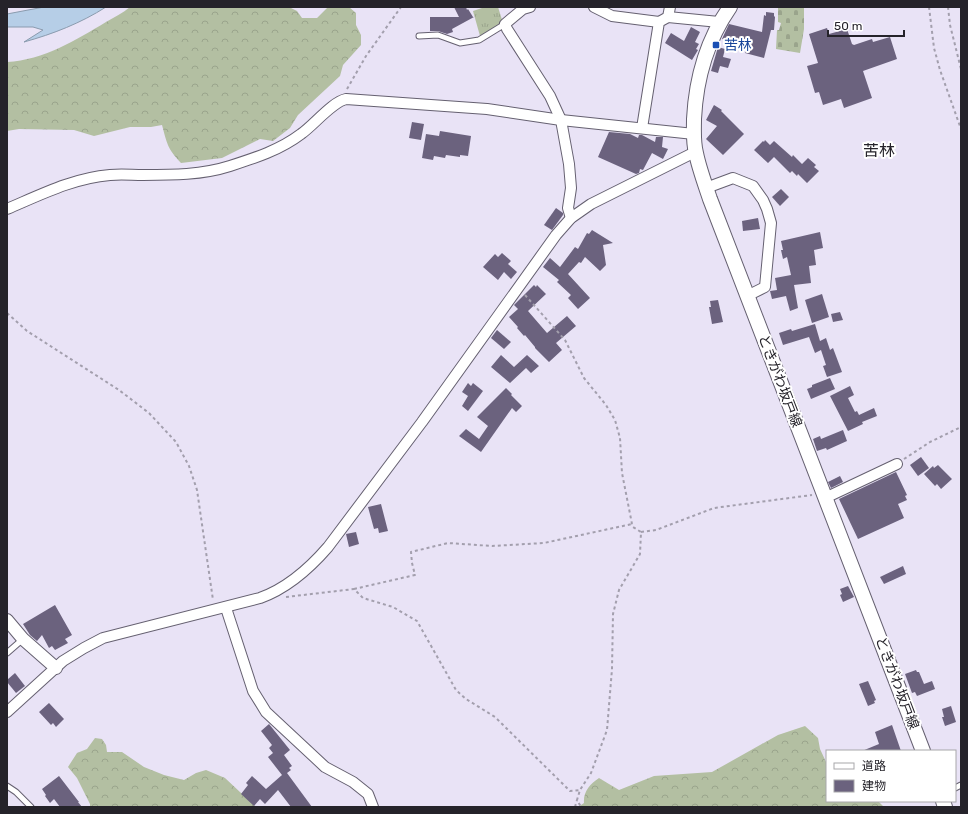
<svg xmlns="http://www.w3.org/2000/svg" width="968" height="814" viewBox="0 0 968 814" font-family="Rubik,'Noto Sans JP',sans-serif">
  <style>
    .forest { fill: url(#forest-crowns) }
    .cemetery { fill: url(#cemetery-stones) }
    .park { fill: url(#park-tufts) }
    .water { fill: #b6cee7; stroke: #8a9bae }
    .building { fill: #6b627e }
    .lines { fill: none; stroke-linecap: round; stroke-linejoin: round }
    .service-casing { stroke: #656070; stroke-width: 7 }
    .minor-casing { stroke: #656070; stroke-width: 12 }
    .tertiary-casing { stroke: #656070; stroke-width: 14 }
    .secondary-casing { stroke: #656070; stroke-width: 16 }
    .path { stroke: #a39fad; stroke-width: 2; stroke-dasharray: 3 3; stroke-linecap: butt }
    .service { stroke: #fff; stroke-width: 5 }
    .minor { stroke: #fff; stroke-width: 10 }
    .tertiary { stroke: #fff; stroke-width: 12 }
    .secondary { stroke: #fff; stroke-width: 14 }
    .transit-dot { fill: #1a4fb4; stroke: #fff; stroke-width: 1.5 }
    .labels { text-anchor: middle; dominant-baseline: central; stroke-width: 4; stroke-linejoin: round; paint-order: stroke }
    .transit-label { font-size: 14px; fill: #164399; stroke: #fff; text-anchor: start }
    .street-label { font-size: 14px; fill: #25232a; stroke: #fff }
    .quarter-label { font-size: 16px; fill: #25232a; stroke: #fff }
  </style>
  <defs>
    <pattern id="forest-crowns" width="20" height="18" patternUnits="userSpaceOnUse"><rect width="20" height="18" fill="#b3bfa2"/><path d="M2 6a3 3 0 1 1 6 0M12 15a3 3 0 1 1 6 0" fill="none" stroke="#9aa48c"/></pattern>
    <pattern id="cemetery-stones" width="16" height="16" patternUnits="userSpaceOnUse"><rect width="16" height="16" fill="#b3bfa2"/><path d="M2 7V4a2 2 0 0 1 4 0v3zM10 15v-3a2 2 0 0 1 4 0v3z" fill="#9aa48c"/></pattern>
    <pattern id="park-tufts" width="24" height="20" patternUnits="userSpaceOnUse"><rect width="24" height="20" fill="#b3bfa2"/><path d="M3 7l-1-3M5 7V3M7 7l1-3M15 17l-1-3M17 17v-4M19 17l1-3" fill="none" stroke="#9aa48c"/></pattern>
  </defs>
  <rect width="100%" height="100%" fill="#e9e3f6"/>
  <g class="forest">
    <path d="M130,7H289L297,11L302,18H317L328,7H349L356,13V25L361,35V45L343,65L340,76L298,115L290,128L273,141L260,139L222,158L181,163C167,148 167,143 162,125L151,127H130L94,136L74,130L19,129L7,131V62C44,60 76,40 106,22C114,17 123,13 130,7Z"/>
    <path d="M805,726L818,738L820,749L827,764V801H878L884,807H578L584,803C583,792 590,784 599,778L619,790L654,776L712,772L778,735Z"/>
    <polygon points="95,738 102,739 106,745 107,752 122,752 144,767 164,775 184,780 196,773 206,770 225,778 256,807 90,807 90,804 77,778 68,767 77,753 87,749"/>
  </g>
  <polygon class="cemetery" points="778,7 804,7 804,29 800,53 776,49 777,30 779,30 781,23 778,22"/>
  <polygon class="park" points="485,7 498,7 503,23 480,36 473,11"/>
  <path class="water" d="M44,7H106C81,23 53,34 24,42L43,30L33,27H7V14Z"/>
  <g class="building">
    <polygon points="454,7 466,7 467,10 468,9 473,17 474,17 452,29 453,32 447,34 438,31 430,31 430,17 459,17"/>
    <polygon points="766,12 774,13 774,16 775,17 774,30 771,30 764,58 745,53 747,44 722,39 729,24 762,32 764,15 766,16"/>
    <polygon points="691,27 700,32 695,42 699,44 696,49 698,50 692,60 665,43 671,33 684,41"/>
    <polygon points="827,28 829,34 847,29 852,44 854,45 872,39 873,42 890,37 897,59 863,71 872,98 844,108 841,99 823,105 819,92 815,93 807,66 818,63 809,34"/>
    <polygon points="718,47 725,49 723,57 731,59 728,68 720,66 718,73 711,71"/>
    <polygon points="714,105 722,110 721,111 744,134 723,155 706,139 717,126 706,120"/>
    <polygon points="412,122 424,124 421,140 409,138"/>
    <polygon points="440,131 471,136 468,156 460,155 460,157 446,155 445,158 434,156 433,160 422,158 426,134 439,136"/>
    <polygon points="609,132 630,134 638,138 639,135 642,135 655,142 656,137 663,137 662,147 668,149 663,159 652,153 643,170 640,169 639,173 636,174 598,157"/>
    <polygon points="765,140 770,145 774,141 792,157 793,155 802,164 808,158 816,165 814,167 819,171 807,183 798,174 797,176 792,171 790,173 774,157 768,163 754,150 763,141 764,142"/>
    <polygon points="781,189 789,197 780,206 772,197"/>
    <polygon points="556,208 563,213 563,215 552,230 544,225"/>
    <polygon points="758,218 760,229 743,231 742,221"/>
    <polygon points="592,230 613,243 603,245 606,265 600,271 585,257 581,263 579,262 568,274 590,298 578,309 568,298 571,295 557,282 559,280 543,267 550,258 560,267 575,247 578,249 587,233 589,234"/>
    <polygon points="820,232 823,248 814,250 816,265 809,266 811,283 794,285 798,308 790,311 786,296 772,299 770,291 777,290 775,278 791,275 787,257 783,259 781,250 783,250 781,241"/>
    <polygon points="502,253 511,261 508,264 517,272 511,279 504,272 498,280 483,267 495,254 498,257"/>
    <polygon points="534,285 536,287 537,285 546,294 528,311 547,333 567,316 576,326 556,343 562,350 549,362 535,348 535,347 525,335 524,336 517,328 518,327 509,317 518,309 514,305"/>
    <polygon points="822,294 829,317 812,323 805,300"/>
    <polygon points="718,300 723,322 712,324 709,307 711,307 710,301"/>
    <polygon points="840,312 843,320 833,322 831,314"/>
    <polygon points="815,324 820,341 826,338 830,350 833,348 842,372 827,377 823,366 826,365 821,350 815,353 809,337 783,345 779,333 791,329 792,331"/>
    <polygon points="497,330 511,342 504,349 491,338"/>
    <polygon points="501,355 514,367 527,355 539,366 531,373 526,368 510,383 491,367"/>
    <polygon points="830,378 835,389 811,399 807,389 812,387 812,385"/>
    <polygon points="468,383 471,386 473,383 483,391 468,411 462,406 468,396 462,392"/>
    <polygon points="850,386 854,395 848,398 855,412 857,411 859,415 874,408 877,416 862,422 863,424 848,431 830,396"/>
    <polygon points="506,388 512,394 511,395 522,406 516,412 512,408 481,452 459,436 466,429 479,439 488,426 477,417"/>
    <polygon points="843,430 847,441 827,450 826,448 817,451 813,439 820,436 821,439"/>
    <polygon points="921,457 929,468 918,476 910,465"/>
    <polygon points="938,465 952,479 941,489 937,484 935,486 924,474 933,466 934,468"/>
    <polygon points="896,472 907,495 905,496 907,500 898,504 904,518 858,539 839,499"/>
    <polygon points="840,476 843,482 831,488 828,482"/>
    <polygon points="381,504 388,531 379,533 378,528 374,529 368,507"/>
    <polygon points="356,532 359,544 349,547 346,534"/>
    <polygon points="903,566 906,574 884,584 880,577"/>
    <polygon points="848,586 854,597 843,602 840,595 842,594 840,589"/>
    <polygon points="55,605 72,635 65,639 68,643 55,650 52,646 49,648 42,635 37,641 30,635 23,624"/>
    <polygon points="916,670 917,672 919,672 924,684 932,681 935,689 917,696 915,692 912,693 905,674"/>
    <polygon points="15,673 25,686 16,693 7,682 7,680"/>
    <polygon points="868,681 876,700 874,701 875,703 868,706 859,684"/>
    <polygon points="49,703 64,719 56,727 53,723 51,725 39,712"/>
    <polygon points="951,706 956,722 945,726 942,717 944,717 942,709"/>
    <polygon points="269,724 290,750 284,755 292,766 289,768 291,770 287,773 312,807 291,807 278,790 265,804 260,799 254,806 241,794 248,785 246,783 252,776 266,789 282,775 268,757 273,753 269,748 272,745 261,731"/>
    <polygon points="892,725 901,751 862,751 879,744 875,732"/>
    <polygon points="59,776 79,802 78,802 82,807 60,807 54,799 50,803 45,796 46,795 42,789"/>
  </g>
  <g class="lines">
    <defs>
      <g id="service">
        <polyline points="419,36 438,35 460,43 479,40 505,24"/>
        <polyline points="7,653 23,639"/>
        <polyline points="7,786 16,792 31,807"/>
        <polyline points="955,788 961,785"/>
      </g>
      <g id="minor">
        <polyline points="530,7 523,9 505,24 507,29 550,96 561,120 569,164 571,188 568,208 571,218"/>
        <polyline points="594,7 612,16 659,22"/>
        <polyline points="668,17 719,22"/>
        <polyline points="642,128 659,22 668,17 670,7"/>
        <polyline points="706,188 733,178 753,186 763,200 767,209 771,223 765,287 747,296"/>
        <path d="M7,209C40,195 73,178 110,175C121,174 132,175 143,175C172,175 202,175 230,166C255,158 280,150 301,134C314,125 332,102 346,99L487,109L561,120L694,134"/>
        <polyline points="825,498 897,464"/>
        <polyline points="226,608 253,691 266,712 325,767 353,782 368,794 373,807"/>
        <path d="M7,712L63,661L84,648L103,638L260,598C288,588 309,569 328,547L422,422L556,235L571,218L591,204L695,152"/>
      </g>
      <polyline id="tertiary" points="7,620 23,639 56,668"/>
      <g id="secondary">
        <path d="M730,7C707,40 696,79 694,119C694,130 693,142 696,153C699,168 705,184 710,199L923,751"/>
        <polyline points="943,801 945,807"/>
      </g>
    </defs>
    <use href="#service" class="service-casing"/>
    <use href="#minor" class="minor-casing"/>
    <use href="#tertiary" class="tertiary-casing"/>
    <use href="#secondary" class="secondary-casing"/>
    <g class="path">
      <polyline points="929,7 934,48 940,70 961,129"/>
      <polyline points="948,7 950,25 961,69"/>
      <polyline points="347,89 366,56 401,7"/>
      <polyline points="525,295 565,340 584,378 606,405 615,420 620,438 622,473 632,524 633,527 641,532 640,554 619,590 613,614 612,669 607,730 591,773 580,790 577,800 581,807"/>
      <polyline points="7,313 27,331 119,390 149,413 176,442 189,466 197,490 213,600"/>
      <polyline points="904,459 930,442 961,427"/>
      <polyline points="641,532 656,530 714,508 812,495"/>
      <polyline points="354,589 415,575 412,563 411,552 448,543 492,546 544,543 632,524"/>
      <polyline points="286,597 354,589 363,598 393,607 417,621 456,690 466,699 495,717 570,791 580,790"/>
      <polyline points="575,807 577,800"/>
    </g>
    <use href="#service" class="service"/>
    <use href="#minor" class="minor"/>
    <use href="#tertiary" class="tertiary"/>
    <use href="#secondary" class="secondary"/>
  </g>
  <rect class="transit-dot" x="712" y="41" width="8" height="8" rx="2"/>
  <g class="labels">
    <g class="transit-label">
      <text x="724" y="45">苦林</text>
    </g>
    <g class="street-label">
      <text transform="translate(780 381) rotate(69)">ときがわ坂戸線</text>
      <text transform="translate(897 683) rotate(69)">ときがわ坂戸線</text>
    </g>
    <g class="quarter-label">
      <text x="879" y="150">苦林</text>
    </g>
  </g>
  <rect width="968" height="814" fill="none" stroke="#25232a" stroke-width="16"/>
  <rect x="826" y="750" width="130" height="52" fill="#ffffff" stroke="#a8a7aa"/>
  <rect x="834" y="763" width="20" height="6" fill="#ffffff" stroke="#a8a7aa"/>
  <text x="862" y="770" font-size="12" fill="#25232a">道路</text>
  <rect x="834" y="780" width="20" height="12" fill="#6b627e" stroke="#a8a7aa"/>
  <text x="862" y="790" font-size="12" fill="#25232a">建物</text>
  <path d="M828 30v6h76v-6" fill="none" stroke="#25232a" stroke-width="2"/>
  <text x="834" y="30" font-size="12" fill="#25232a" stroke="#ffffff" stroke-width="3" paint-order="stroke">50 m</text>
</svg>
